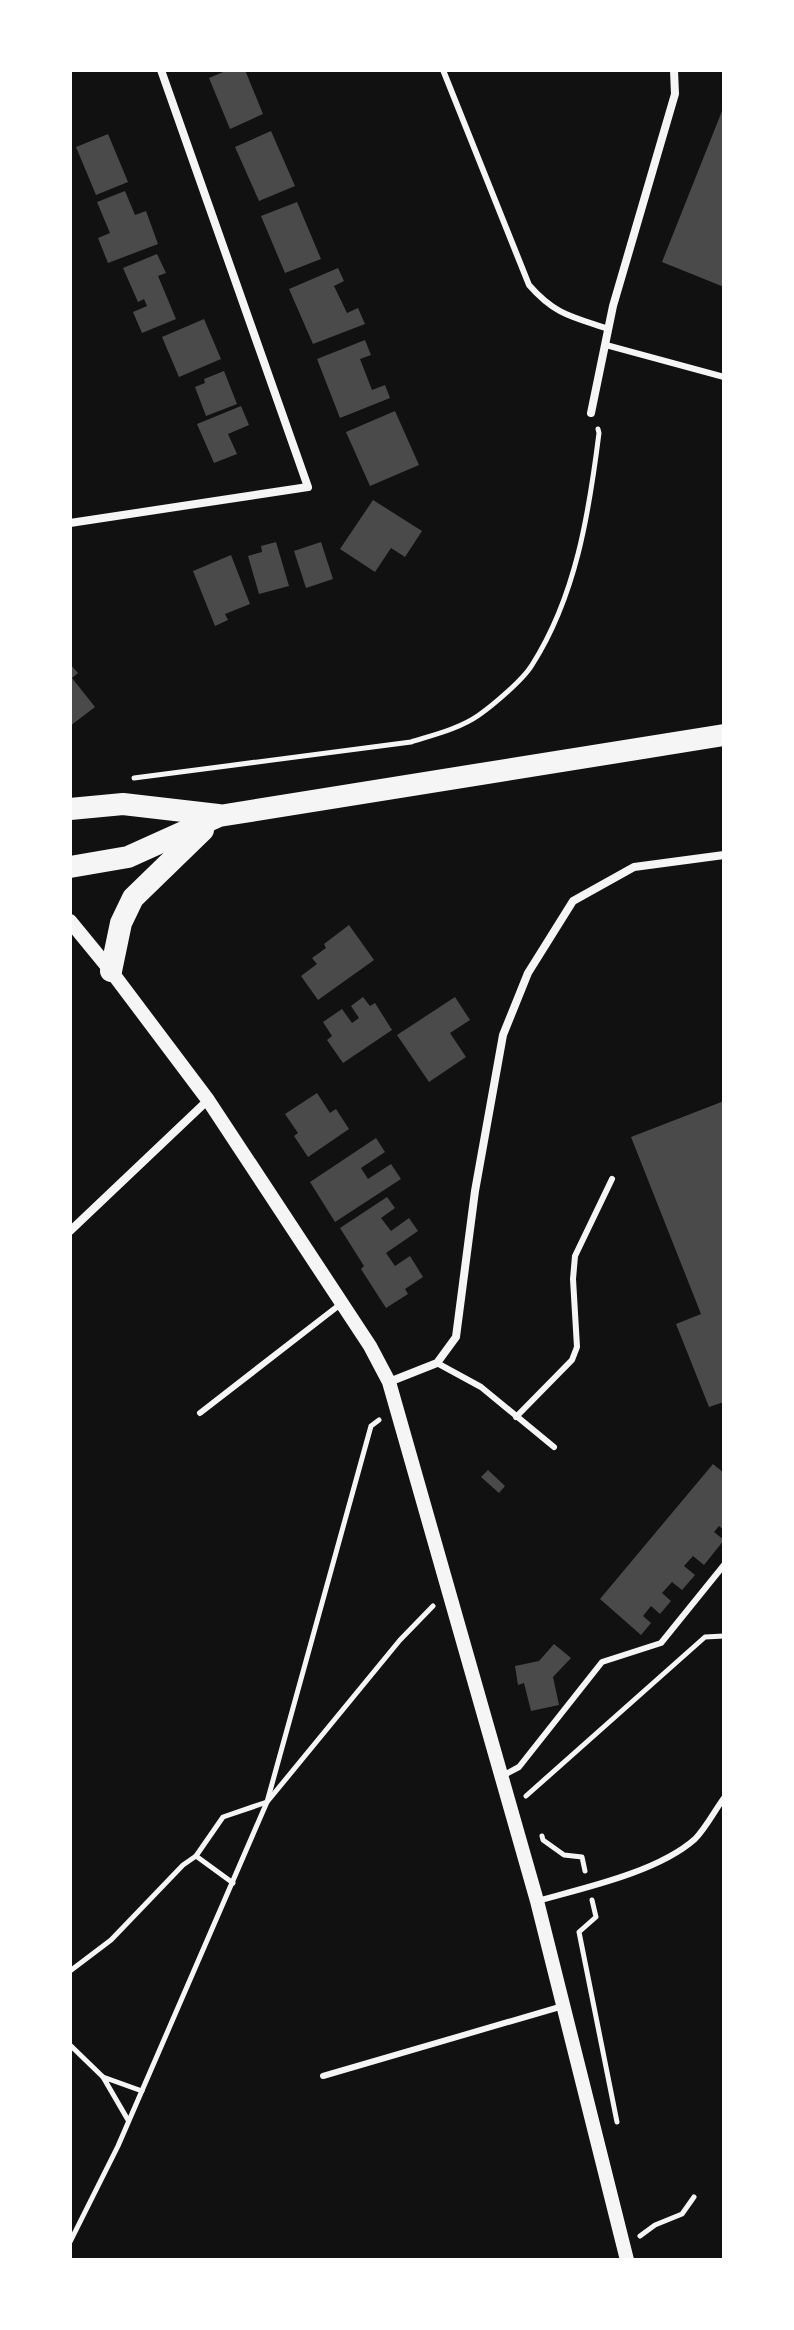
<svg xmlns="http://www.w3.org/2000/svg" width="794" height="2330" viewBox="0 0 794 2330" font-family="'Noto Sans',sans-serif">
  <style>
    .building { fill: #4a4a4a }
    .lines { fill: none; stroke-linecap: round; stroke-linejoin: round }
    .path { stroke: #f5f5f5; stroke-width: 5 }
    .service { stroke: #f5f5f5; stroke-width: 6 }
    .minor { stroke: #f5f5f5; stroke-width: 8 }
    .tertiary { stroke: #f5f5f5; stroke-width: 14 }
    .trunk { stroke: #f5f5f5; stroke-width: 22 }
  </style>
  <rect width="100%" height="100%" fill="#111"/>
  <g class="building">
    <polygon points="228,70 245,70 263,114 230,129 209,78"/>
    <polygon points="724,106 724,287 662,262"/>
    <polygon points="271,131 295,186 259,201 235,147"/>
    <polygon points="108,134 128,182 96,195 76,147"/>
    <polygon points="125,191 135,215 146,211 158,244 108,263 98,238 110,233 97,202"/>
    <polygon points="297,202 321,259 285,273 261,216"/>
    <polygon points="157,254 166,273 158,276 176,319 142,333 133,312 147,306 144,299 138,302 123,268"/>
    <polygon points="338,268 344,281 334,286 347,313 358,308 365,324 313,344 289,289"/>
    <polygon points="204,319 221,359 179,377 162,337"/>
    <polygon points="365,340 371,355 360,359 372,390 385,385 390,398 340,418 317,359"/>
    <polygon points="224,371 237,404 206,416 195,387 205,383 204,379"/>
    <polygon points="241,406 249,425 228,434 237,454 214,463 197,424"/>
    <polygon points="395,411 419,465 370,486 346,432"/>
    <polygon points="373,500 422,531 405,557 391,548 375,572 340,549"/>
    <polygon points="276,542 289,586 259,594 248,556 262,552 261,546"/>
    <polygon points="321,542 333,579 306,588 294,551"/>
    <polygon points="231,555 250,604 225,614 228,620 215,626 193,571"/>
    <polygon points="70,664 78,673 72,678 95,707 70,726"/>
    <polygon points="349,925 374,960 318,1000 301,976 317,964 312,958 326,948 324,944"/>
    <polygon points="363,997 370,1006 375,1003 392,1030 343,1063 327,1040 332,1036 323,1022 342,1009 352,1023 359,1018 351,1006"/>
    <polygon points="455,997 470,1020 450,1033 466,1057 429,1082 397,1035"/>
    <polygon points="317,1093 330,1113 336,1109 349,1129 308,1157 294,1136 298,1133 285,1114"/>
    <polygon points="724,1101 724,1402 709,1407 676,1324 701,1314 631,1137"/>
    <polygon points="376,1138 385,1152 361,1168 368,1179 391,1164 401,1179 335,1222 310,1182"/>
    <polygon points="387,1197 395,1208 381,1218 391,1231 409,1218 418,1231 386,1253 395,1266 410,1256 423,1277 405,1289 408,1294 386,1308 361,1269 364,1266 340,1228"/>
    <polygon points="713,1464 724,1473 724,1530 719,1526 714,1532 724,1540 704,1565 693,1556 684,1566 695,1575 682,1590 672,1582 662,1593 671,1601 660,1614 651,1606 643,1616 651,1623 641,1635 600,1599"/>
    <polygon points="488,1470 505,1486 499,1493 481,1477"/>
    <polygon points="554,1644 571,1658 553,1677 559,1705 531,1711 524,1683 518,1685 515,1666 539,1661"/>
  </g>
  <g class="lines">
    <g class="path">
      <path d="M134,778L411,742C433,735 459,729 479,715C493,705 523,680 532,665C576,596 589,513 599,433L598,429"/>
      <polyline points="526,1796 705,1637 724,1636"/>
      <polyline points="542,1836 543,1840 564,1855 582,1857 585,1871"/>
      <polyline points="196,1856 233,1883"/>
      <polyline points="592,1900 596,1917 579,1932 617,2122"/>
      <polyline points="70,1971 111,1940 183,1865 196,1856 223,1817 267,1802 400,1640 433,1606"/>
      <polyline points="70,2045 103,2077"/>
      <polyline points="128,2120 103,2077 142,2091"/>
      <polyline points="640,2236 655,2225 682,2214 694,2197"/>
      <polyline points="70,2242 118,2146 267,1802 371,1426 379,1420"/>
    </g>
    <g class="service">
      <path d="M443,70L529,285C555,315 573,317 609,329"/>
      <polyline points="606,345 724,377"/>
      <polyline points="437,1363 481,1387 554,1447"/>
      <polyline points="200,1413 342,1303"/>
      <polyline points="516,1417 572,1360 577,1347 573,1279 575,1256 612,1179"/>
      <polyline points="504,1775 519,1767 602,1662 661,1643 724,1565"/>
      <path d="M537,1901C584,1888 658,1872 695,1839C706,1828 715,1810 724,1798"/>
      <polyline points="323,2076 563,2006"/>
    </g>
    <g class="minor">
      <polyline points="591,413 613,306 675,94 674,70"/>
      <polyline points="70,523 308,487 161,70"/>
      <polyline points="70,1231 208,1100"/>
      <polyline points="389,1382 437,1363 456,1337 475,1191 503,1035 528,973 573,901 634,867 724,855"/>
    </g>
    <polyline class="tertiary" points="70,921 111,971 208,1100 370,1346 389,1382 537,1901 627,2260"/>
    <g class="trunk">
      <polyline points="70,809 123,804 218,815"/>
      <polyline points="70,867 128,857 219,816 724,735"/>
      <polyline points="111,971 121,923 133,898 203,830"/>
    </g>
  </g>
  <rect width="794" height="2330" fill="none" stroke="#ffffff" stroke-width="144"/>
</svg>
